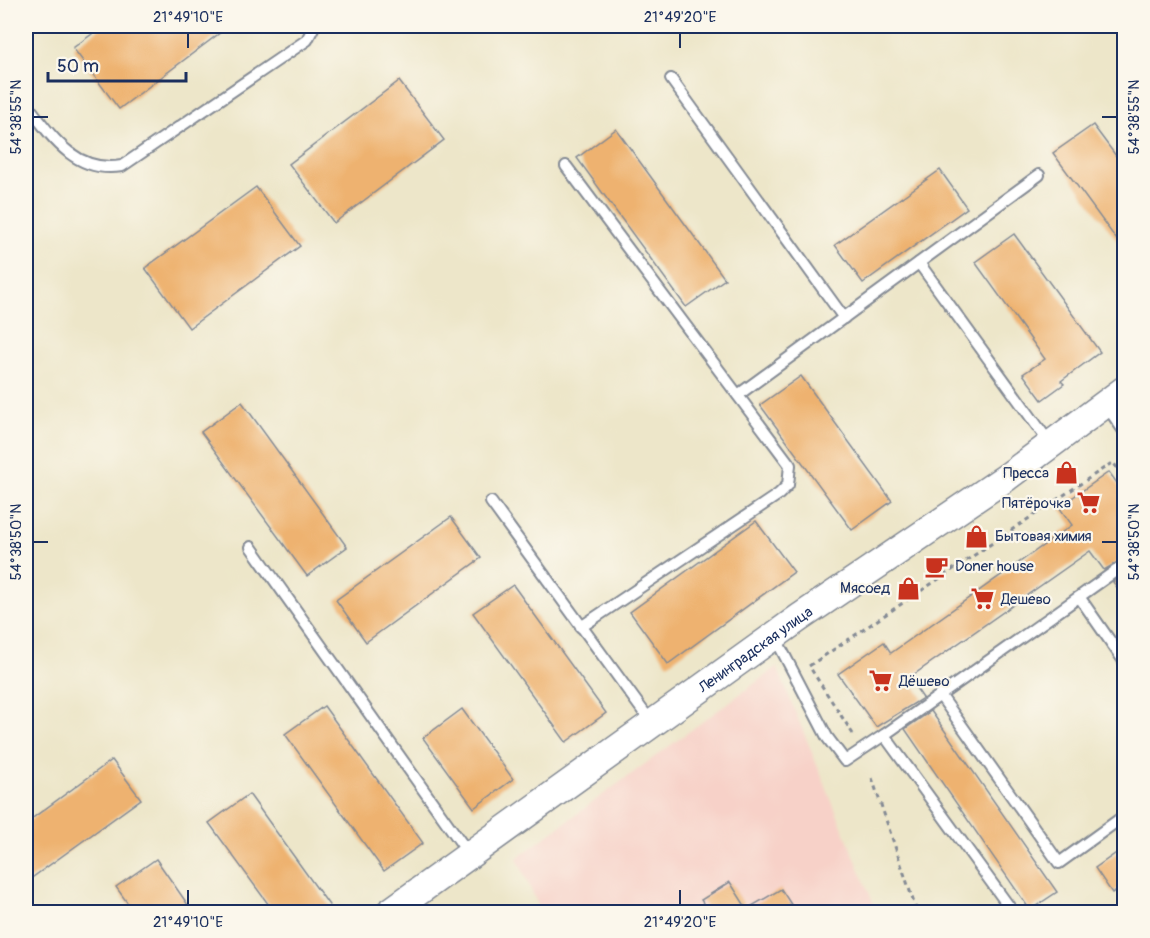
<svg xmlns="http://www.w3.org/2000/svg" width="1150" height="938" viewBox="0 0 1150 938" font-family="Pangolin,sans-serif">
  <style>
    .built { fill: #f7d1c8 }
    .building { fill: #eeb26f }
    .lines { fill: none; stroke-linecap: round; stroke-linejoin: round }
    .service-casing { stroke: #848a94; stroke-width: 14 }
    .tertiary-casing { stroke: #848a94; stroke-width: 30 }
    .path { stroke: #848a94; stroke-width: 3; stroke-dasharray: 4.5 4.5; stroke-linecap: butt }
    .service { stroke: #fff; stroke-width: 10 }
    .tertiary { stroke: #fff; stroke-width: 27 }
    .ticks { fill: none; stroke: #1b2f5e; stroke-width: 2 }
    .labels { text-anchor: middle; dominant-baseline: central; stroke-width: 4.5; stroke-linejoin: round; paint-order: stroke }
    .poi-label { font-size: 15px; fill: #1b2f5e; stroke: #fbf7ec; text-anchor: start }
    .street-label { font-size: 15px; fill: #1b2f5e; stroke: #fbf7ec }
    .neatline { fill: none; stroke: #1b2f5e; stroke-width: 2 }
    .ticks-label { font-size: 15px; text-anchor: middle; fill: #1b2f5e }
  </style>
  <rect width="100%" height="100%" fill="#fbf7ec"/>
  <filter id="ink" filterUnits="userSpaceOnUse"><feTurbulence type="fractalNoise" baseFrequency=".0167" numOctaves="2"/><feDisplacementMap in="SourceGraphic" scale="12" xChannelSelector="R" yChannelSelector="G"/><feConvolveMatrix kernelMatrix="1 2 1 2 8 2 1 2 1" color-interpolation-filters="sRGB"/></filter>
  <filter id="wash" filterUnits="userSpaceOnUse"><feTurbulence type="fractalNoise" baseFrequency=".008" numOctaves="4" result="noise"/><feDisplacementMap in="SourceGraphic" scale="24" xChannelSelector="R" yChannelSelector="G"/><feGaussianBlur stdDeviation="1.35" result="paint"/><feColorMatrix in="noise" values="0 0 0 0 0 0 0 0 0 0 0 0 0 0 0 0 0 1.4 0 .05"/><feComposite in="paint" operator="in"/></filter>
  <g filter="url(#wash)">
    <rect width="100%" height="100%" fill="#ede6c9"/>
    <polygon class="built" points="777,667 877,912 541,912 517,858"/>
    <g id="blocks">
      <g class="building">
        <polygon points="103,26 229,26 119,109 73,48"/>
        <polygon points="399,81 444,140 334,223 289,164"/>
        <polygon points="1093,125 1125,168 1125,251 1053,153"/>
        <polygon points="616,129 725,279 686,307 577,158"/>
        <polygon points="940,170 967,208 863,283 835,245"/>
        <polygon points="256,187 300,246 189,328 145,268"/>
        <polygon points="1014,234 1100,352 1061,381 1064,384 1042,400 1023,374 1045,359 975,262"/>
        <polygon points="801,376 892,501 852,530 760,405"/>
        <polygon points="242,402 347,547 307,576 201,432"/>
        <polygon points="1109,472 1125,494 1125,558 1104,570 1090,551 909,678 923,698 876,727 838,674 884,642 891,653 1072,525 1059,507"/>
        <polygon points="451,517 481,558 366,642 336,600"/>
        <polygon points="756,521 794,572 668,664 630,612"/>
        <polygon points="1125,574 1125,598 1113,582"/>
        <polygon points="513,585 606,713 566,742 473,613"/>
        <polygon points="324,706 423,843 384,871 285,734"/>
        <polygon points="462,709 513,779 474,808 423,738"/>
        <polygon points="931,711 1057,892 1030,910 905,729"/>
        <polygon points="112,760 141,799 26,882 26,823"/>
        <polygon points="249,794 334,912 274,912 209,823"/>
        <polygon points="1125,847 1125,885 1112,893 1095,868"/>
        <polygon points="156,859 193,912 134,912 116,887"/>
        <polygon points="730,882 747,909 781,889 796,912 709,912 701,900"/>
      </g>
    </g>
  </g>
  <g filter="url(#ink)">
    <use href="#blocks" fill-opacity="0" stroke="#848a94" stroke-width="1.5"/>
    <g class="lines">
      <defs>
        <g id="service">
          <polyline points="1122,26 1124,26"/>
          <polyline points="671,79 844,318"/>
          <path d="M26,103C51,136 75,174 122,166L307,40L314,26"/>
          <polyline points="566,166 790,465 788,485 779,494 581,627"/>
          <polyline points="919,263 1051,445"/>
          <polyline points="738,395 1039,175"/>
          <polyline points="1106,405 1124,431"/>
          <polyline points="491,502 651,722"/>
          <polyline points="251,547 469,854"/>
          <polyline points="1080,598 1124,661"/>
          <polyline points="775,637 827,737 845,761 884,735 1013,912"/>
          <polyline points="940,695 1059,863 1124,816"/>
          <polyline points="884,735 1124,565"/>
        </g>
        <g id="tertiary">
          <path id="s1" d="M390,912L799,618L1007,477L1124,390"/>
        </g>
      </defs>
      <use href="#service" class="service-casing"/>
      <use href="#tertiary" class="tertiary-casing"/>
      <g class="path">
        <polyline points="853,734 809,666 1113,462 1124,478"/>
        <polyline points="872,778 917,912"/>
      </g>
      <use href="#service" class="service"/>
      <use href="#tertiary" class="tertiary"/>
    </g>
  </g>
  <path class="ticks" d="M188,33V48M680,33V48M33,117H48M1102,117H1117M33,542H48M1102,542H1117M188,890V905M680,890V905"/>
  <defs>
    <symbol id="shop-bare" viewBox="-9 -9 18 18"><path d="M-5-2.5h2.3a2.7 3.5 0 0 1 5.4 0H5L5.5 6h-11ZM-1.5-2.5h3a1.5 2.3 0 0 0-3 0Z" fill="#c8321e" stroke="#fbf7ec" stroke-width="2.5" paint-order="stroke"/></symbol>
    <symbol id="supermarket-bare" viewBox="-9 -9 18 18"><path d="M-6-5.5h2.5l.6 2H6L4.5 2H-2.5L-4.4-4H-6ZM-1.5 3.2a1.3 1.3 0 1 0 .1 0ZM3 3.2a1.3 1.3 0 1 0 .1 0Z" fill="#c8321e" stroke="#fbf7ec" stroke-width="2.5" paint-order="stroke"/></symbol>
    <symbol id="cafe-bare" viewBox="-9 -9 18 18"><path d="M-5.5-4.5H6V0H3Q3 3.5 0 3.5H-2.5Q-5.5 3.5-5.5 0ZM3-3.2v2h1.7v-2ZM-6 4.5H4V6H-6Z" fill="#c8321e" stroke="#fbf7ec" stroke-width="2.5" paint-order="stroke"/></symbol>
  </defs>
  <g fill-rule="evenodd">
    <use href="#shop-bare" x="1050" y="456" width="33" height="33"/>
    <use href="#supermarket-bare" x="1072" y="486" width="33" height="33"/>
    <use href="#shop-bare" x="960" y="520" width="33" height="33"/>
    <use href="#cafe-bare" x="920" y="550" width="33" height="33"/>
    <use href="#shop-bare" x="892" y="572" width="33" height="33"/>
    <use href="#supermarket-bare" x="966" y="582" width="33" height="33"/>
    <use href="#supermarket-bare" x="864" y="664" width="33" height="33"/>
  </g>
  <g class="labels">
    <g class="poi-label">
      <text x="1049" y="473" text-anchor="end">Пресса</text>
      <text x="1071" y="503" text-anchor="end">Пятёрочка</text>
      <text x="995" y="536">Бытовая химия</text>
      <text x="955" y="566">Doner house</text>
      <text x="890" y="588" text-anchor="end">Мясоед</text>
      <text x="1001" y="599">Дешево</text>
      <text x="899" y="681">Дёшево</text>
    </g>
    <g class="street-label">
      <text stroke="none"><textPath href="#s1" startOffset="450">Ленинградская улица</textPath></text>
    </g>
  </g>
  <rect width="1150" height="938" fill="none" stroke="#fbf7ec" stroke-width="66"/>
  <path d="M48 72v9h138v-9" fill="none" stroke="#1b2f5e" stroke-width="3"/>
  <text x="57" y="72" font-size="18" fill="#1b2f5e" stroke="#fbf7ec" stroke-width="4.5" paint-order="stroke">50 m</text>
  <rect x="33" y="33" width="1084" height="872" class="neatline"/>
  <g class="ticks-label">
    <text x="188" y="22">21°49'10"E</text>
    <text x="680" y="22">21°49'20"E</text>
    <text transform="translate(16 117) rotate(-90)" y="5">54°38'55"N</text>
    <text transform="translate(1134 117) rotate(-90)" y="5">54°38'55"N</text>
    <text transform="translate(16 542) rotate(-90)" y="5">54°38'50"N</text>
    <text transform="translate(1134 542) rotate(-90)" y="5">54°38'50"N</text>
    <text x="188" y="927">21°49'10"E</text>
    <text x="680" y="927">21°49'20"E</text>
  </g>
</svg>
